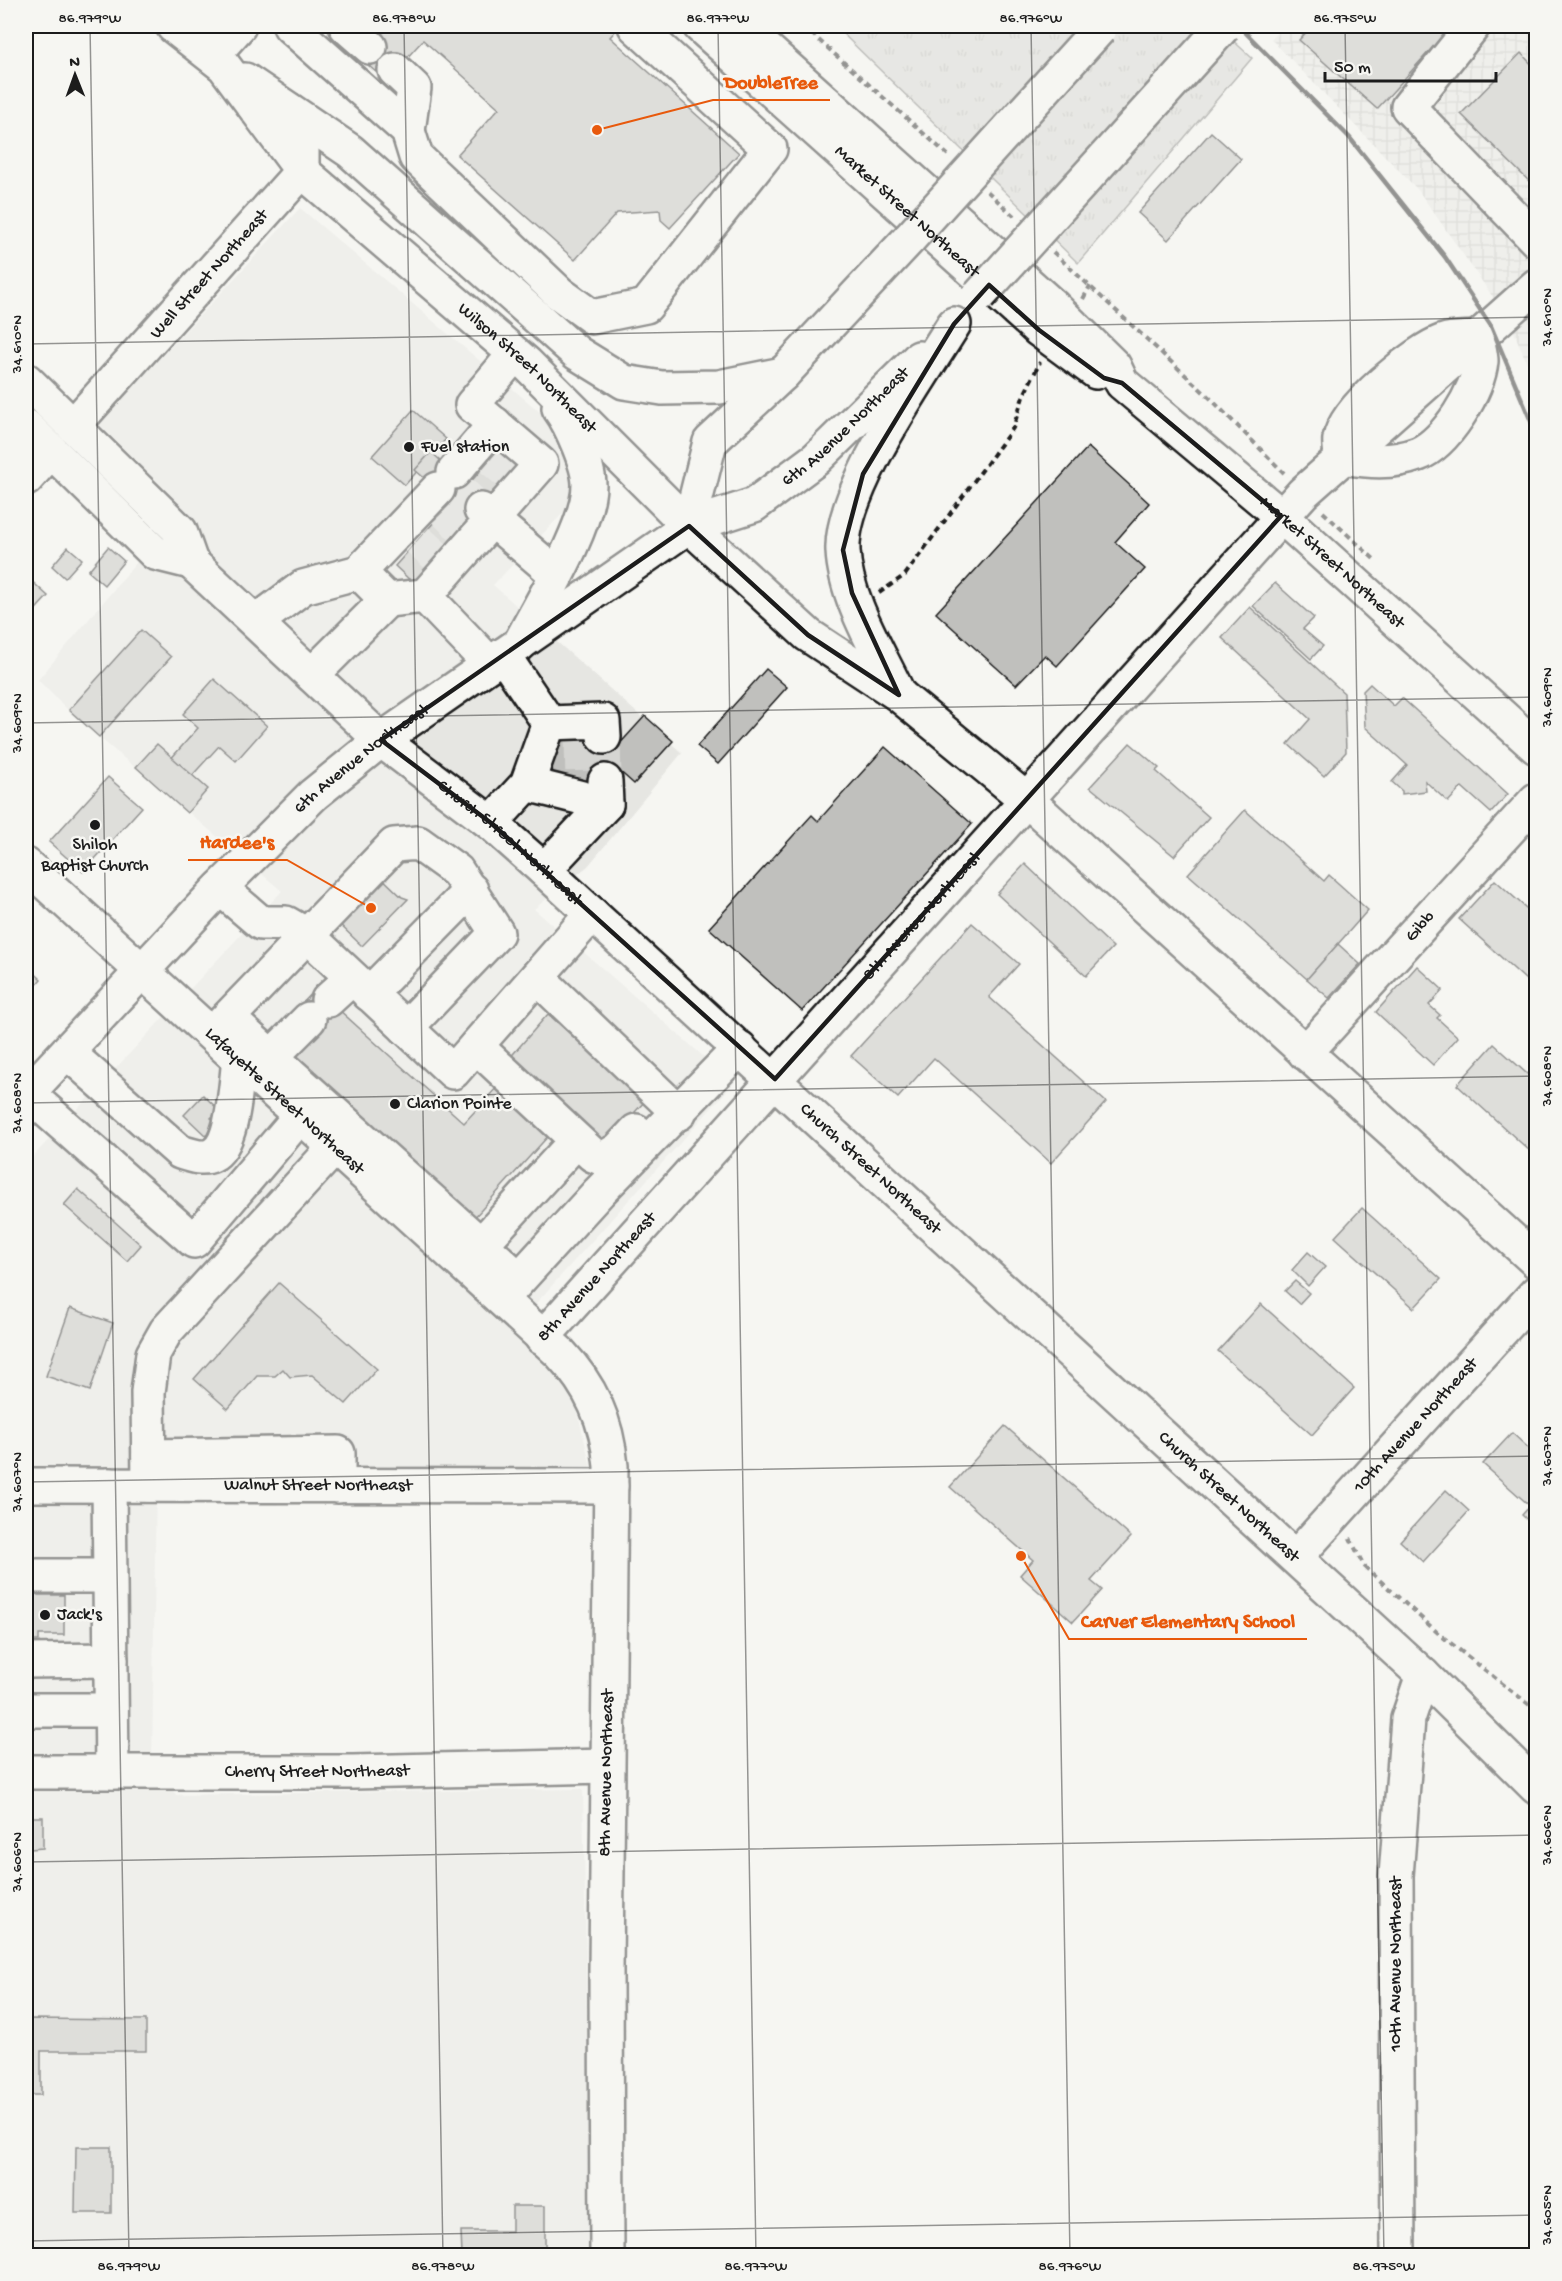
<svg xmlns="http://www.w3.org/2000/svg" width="1562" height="2281" viewBox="0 0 1562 2281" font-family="'Gochi Hand',sans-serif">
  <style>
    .built { fill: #e6e6e2 }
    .industrial { fill: url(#industrial-grid) }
    .grass { fill: url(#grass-tufts); stroke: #797977; stroke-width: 1.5 }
    .building { fill: #c0c0bd; stroke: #1c1c1c; stroke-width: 1.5 }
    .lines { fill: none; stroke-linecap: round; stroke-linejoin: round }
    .minor-tunnel { stroke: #d5d5d2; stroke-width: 33; stroke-dasharray: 33 16; stroke-linecap: butt }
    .minor-casing { stroke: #1c1c1c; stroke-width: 38 }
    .major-casing { stroke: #1c1c1c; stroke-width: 38 }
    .highway-casing { stroke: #1c1c1c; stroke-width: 38 }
    .path { stroke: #1c1c1c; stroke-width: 4; stroke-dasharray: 6 4.5; stroke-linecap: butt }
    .minor { stroke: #f6f6f2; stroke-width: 33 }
    .major { stroke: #f6f6f2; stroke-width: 33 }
    .highway { stroke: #f6f6f2; stroke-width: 33 }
    .rail { stroke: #1c1c1c; stroke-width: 4.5 }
    .highway-bridge-casing { stroke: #1c1c1c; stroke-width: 38; stroke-linecap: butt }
    .highway-bridge { stroke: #f6f6f2; stroke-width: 33 }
    .marked { fill: none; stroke: #1c1c1c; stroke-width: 4.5; stroke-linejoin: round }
    .ticks { fill: none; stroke: #1c1c1c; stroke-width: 1.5; stroke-opacity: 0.45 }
    .poi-dot { fill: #1c1c1c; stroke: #f6f6f2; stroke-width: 2 }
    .labels { text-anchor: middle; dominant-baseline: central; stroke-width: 5; stroke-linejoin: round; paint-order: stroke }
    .street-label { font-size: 18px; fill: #1c1c1c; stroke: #f6f6f2 }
    .poi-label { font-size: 18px; fill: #1c1c1c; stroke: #f6f6f2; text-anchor: start }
    .leader { fill: none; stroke: #e8590c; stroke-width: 2 }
    .callout-dot { fill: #e8590c; stroke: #f6f6f2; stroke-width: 2 }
    .callout-label { font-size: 20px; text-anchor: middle; font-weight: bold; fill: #e8590c; stroke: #f6f6f2; stroke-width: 5; stroke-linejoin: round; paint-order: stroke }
    .neatline { fill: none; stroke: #1c1c1c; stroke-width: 2 }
    .ticks-label { font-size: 15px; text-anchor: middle; fill: #1c1c1c }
  </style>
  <defs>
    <pattern id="industrial-grid" width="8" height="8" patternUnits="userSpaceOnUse" patternTransform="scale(1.5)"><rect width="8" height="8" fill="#e6e6e2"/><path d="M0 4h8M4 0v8" fill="none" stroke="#c5c5c1"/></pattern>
    <pattern id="grass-tufts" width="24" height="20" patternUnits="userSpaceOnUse" patternTransform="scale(1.5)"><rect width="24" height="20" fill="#d6d6d2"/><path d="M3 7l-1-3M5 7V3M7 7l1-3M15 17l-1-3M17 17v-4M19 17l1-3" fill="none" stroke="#b7b7b4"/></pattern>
  </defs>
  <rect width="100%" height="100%" fill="#f6f6f2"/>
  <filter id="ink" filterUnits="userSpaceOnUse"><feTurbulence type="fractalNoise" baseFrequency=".0167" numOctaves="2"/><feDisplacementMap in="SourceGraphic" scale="12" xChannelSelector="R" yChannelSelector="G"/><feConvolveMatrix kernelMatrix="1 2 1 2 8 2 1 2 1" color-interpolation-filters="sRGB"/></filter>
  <g filter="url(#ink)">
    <polygon class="built" points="300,208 568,436 576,484 564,512 493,585 682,753 588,866 534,909 734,1083 538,1301 515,1331 573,1394 592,1472 156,1477 152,1762 176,1795 583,1789 591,2255 26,2256 26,1164 282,891 75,717 38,680 183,507 99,424"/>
    <polygon class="industrial" points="1283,26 1536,26 1536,385 1509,320 1418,190 1271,39"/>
    <polygon class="grass" points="835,26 1217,26 1252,58 1078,263"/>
    <g class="building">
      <polygon points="389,26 620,26 610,37 739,153 670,228 661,220 660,210 617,213 575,260 457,155 499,108 423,40 386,81 360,58"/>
      <polygon points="1312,26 1452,26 1377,109 1299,40"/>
      <polygon points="1521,53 1536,69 1536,188 1461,114"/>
      <polygon points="1211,132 1241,159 1168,240 1138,213"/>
      <polygon points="413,410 446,439 405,485 372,456"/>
      <polygon points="504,444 524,462 414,584 395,566 452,502 415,470 431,452 468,485"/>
      <polygon points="1088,447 1149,503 1115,542 1145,569 1057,666 1045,655 1016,685 936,613"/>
      <polygon points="68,547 82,559 65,578 52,566"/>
      <polygon points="108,547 124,561 104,585 88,571"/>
      <polygon points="26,576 48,596 26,620"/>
      <polygon points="1275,583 1314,618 1303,629 1323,646 1311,659 1253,606"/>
      <polygon points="1250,607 1344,693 1346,752 1324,776 1288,744 1310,719 1222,638"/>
      <polygon points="141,630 171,657 99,737 69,710"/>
      <polygon points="766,669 787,687 718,764 697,746"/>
      <polygon points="214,679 267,726 236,761 219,746 188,780 168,762 198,728 183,714"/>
      <polygon points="1370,684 1394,706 1402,698 1508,794 1491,813 1462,787 1448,802 1425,781 1426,791 1402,794 1402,791 1392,782 1407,765 1365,727 1363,691"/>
      <polygon points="645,716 673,741 634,784 606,759"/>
      <polygon points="617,736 619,780 553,783 551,739"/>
      <polygon points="1130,743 1159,768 1156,771 1209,817 1174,856 1090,787"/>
      <polygon points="157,744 208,789 187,813 136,767"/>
      <polygon points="885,747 972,824 802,1011 709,928 812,815 818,821"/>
      <polygon points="108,777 142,807 83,872 49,842"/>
      <polygon points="1245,810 1324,881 1329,875 1368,910 1307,979 1188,874"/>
      <polygon points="1025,864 1113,947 1086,976 997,894"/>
      <polygon points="377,873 402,897 408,899 362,946 333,918"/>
      <polygon points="1495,880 1536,917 1536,989 1459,919"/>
      <polygon points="972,923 1019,964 989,997 1106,1102 1051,1163 934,1058 898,1098 851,1056"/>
      <polygon points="1338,944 1360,964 1329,998 1307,979"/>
      <polygon points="26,965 41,979 26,996"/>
      <polygon points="1417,966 1443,990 1429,1005 1440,1015 1437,1018 1458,1037 1433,1065 1376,1012"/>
      <polygon points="316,989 464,1123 499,1085 551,1133 473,1219 292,1054 297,1009"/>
      <polygon points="548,1014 645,1101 603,1147 507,1061"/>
      <polygon points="1494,1044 1536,1082 1536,1146 1531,1152 1457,1085"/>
      <polygon points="203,1095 219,1110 211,1118 217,1123 206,1136 184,1115"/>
      <polygon points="78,1189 141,1245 127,1261 64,1205"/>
      <polygon points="1362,1208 1441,1279 1414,1308 1335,1237"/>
      <polygon points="1308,1252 1325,1267 1308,1286 1292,1270"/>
      <polygon points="1295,1281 1309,1293 1299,1304 1285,1291"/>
      <polygon points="279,1283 377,1369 346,1404 312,1375 290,1377 283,1369 275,1376 257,1376 228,1409 194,1379"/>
      <polygon points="1261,1304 1354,1388 1312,1435 1218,1351"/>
      <polygon points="70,1308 113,1323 90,1391 46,1376"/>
      <polygon points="1005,1426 1131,1537 1091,1581 1102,1590 1073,1622 1020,1575 1033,1560 950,1487"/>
      <polygon points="1512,1433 1536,1455 1536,1528 1522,1515 1530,1506 1483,1464"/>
      <polygon points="1446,1490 1469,1511 1423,1562 1400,1541"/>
      <polygon points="26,1587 38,1587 38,1595 64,1595 64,1635 39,1635 39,1641 26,1641"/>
      <polygon points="26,1817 43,1817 43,1848 30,1849 29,1873 26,1873"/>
      <polygon points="26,2019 146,2020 146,2051 41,2051 41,2095 26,2095"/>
      <polygon points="76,2147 111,2147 111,2213 75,2213"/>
      <polygon points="512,2206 545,2206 545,2256 462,2256 461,2231 512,2231"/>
    </g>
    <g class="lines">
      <g class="minor-tunnel">
        <polyline points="491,459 511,476"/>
        <polyline points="447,479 481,510"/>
        <polyline points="444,511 463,530"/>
        <polyline points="418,540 438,558"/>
        <polyline points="604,737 605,781"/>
        <polyline points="581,738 582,782"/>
      </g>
      <defs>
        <g id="minor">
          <polyline points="290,26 408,131 416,157 559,293 592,317 646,306 770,149 635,26"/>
          <polyline points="346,26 370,47"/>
          <path id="s1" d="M700,26L1039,330L1096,372"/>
          <path id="s2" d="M741,26L1054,307L1114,366L1122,383L1281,516L1536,747"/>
          <polyline points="1473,26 1408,107 1536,240"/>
          <polyline points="212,56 239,26"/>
          <polyline points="395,70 414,88 408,131"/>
          <path d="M1477,338C1478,345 1481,354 1481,361C1478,391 1446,443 1418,454C1391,464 1368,461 1341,457C1341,451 1339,444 1340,439C1345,408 1416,351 1444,341C1453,338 1467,339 1477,338Z"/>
          <path id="s3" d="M26,380L180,531L191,562L381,740L491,823L544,870L1423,1675L1536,1787"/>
          <polyline points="26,426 155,553 191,562"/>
          <path id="s4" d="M73,426L302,171V140L289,110"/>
          <polyline points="454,472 495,424"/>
          <polyline points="26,479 51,451"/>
          <polyline points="481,510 556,574"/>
          <polyline points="689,526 808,635 899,695 1027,800 1536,1261"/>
          <polyline points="359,572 387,600 425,596 489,663"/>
          <polyline points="425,596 541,464 472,405 515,354"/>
          <polyline points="256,622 303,587 359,572 438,489"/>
          <polyline points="503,655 549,723 603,721 604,737"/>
          <polyline points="312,675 387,600"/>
          <polyline points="527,784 606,804"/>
          <polyline points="491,823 527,784 549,723"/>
          <path id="s5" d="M26,865L560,1353C591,1386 607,1421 611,1466L606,1970L607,2256"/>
          <polyline points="544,870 606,804 605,781"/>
          <polyline points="220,888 261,923 286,923 307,935 453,1072 592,914"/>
          <polyline points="537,977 679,1113"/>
          <polyline points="369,994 471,890"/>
          <polyline points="328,1000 352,978"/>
          <polyline points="228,1018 519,1279"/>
          <polyline points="212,1034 394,845 418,843 457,871 497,933 406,1028"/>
          <polyline points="476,1046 593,1155 603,1159 618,1150 636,1131"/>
          <path d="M67,1052L180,1152C190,1155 202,1160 212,1155C234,1145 236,1081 239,1059"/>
          <path id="s6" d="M1305,1053L1536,800"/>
          <polyline points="257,1071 309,1019"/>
          <polyline points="27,1093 194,1241 301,1115"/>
          <polyline points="466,1261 576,1141"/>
          <polyline points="504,1296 599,1192 740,1048"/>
          <path id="s7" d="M542,1338L1303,493L1536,286"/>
          <polyline points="149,1456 338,1453 338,1486"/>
          <path id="s8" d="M26,1485L611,1486"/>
          <polyline points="109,1485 112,1772"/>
          <polyline points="149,1485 148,1392 153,1354 166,1331 335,1147"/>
          <path id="s9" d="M1296,1557L1536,1293"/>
          <polyline points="26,1576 109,1576"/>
          <polyline points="26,1661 111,1660"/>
          <polyline points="26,1710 111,1710"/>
          <path id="s10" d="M26,1772H353L607,1766"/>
          <polyline points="1398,2256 1396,1876 1408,1719 1423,1675"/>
        </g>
        <g id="major">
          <path id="s11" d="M26,1095L214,894L313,795L381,740L689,526"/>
        </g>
        <g id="highway">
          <path id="s12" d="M173,26L224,66L302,171L526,363L689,526"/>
          <polyline points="245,80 350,151 577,353 624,382 662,388 719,387 783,374"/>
          <path id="s13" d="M689,526L754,505L816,459L919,358"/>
          <polyline points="689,526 710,442 783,374 910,238"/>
          <path d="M519,645C539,606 589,526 589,485C589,466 571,424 559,408"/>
          <path d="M899,695C879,652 845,598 843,551C840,490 921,378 954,324"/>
        </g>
      </defs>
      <use href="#minor" class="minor-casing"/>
      <use href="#major" class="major-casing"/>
      <use href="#highway" class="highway-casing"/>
      <g class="path">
        <polyline points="803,26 948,155"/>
        <polyline points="987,191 1014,216"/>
        <polyline points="1053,252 1210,398 1284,473"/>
        <polyline points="1083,299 1090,286"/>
        <polyline points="1323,512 1375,560"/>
        <polyline points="879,593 905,575 1013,428 1023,397 1040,362"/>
        <polyline points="1350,1538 1364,1566 1439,1634 1536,1710"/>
      </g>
      <use href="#minor" class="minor"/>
      <use href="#major" class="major"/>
      <use href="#highway" class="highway"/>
      <polyline class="rail" points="1239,26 1349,137 1445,257 1491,326 1536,433"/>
      <defs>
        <g id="highway-bridge">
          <polyline points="910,238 1100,28"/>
          <polyline points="979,296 1224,26"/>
        </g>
      </defs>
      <use href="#highway-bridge" class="highway-bridge-casing"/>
      <use href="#highway-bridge" class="highway-bridge"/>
    </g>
  </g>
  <path d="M0 0H1562V2281H0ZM989,285L1039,330L1104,378L1122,383L1281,516L775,1079L491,823L381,740L689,526L808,635L899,695L852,593L843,550L863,474L954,324Z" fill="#f6f6f2" fill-opacity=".55" fill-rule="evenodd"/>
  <path class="marked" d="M989,285L1039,330L1104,378L1122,383L1281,516L775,1079L491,823L381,740L689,526L808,635L899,695L852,593L843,550L863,474L954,324Z"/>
  <path class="ticks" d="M90,26L129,2256M404,26L443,2256M718,26L756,2256M1031,26L1070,2256M1345,26L1384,2256M26,344L1536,317M26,723L1536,697M26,1103L1536,1076M26,1482L1536,1456M26,1862L1536,1835M26,2241L1536,2215"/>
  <g class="poi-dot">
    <circle cx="409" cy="447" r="6"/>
    <circle cx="95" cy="825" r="6"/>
    <circle cx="395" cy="1104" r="6"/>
    <circle cx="45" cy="1615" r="6"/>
  </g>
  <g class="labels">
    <g class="street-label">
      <text stroke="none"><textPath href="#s1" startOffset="278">Market Street Northeast</textPath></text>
      <text stroke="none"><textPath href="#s4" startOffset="204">Well Street Northeast</textPath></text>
      <text stroke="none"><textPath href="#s12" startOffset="495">Wilson Street Northeast</textPath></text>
      <text stroke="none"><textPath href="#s13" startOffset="189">6th Avenue Northeast</textPath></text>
      <text stroke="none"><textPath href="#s2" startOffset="800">Market Street Northeast</textPath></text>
      <text stroke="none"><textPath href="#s11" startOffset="476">6th Avenue Northeast</textPath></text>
      <text stroke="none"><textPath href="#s3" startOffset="674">Church Street Northeast</textPath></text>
      <text stroke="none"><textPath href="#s7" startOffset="568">8th Avenue Northeast</textPath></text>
      <text stroke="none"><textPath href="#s6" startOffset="171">Gibb</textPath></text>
      <text stroke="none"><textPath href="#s5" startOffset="350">Lafayette Street Northeast</textPath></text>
      <text stroke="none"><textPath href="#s3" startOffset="1160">Church Street Northeast</textPath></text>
      <text stroke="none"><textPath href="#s7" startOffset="82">8th Avenue Northeast</textPath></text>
      <text stroke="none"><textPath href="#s9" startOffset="178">10th Avenue Northeast</textPath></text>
      <text stroke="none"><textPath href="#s8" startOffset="292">Walnut Street Northeast</textPath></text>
      <text stroke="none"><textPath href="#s3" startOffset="1646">Church Street Northeast</textPath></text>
      <text stroke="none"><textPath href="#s10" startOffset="291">Cherry Street Northeast</textPath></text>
      <text transform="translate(607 1773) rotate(-89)">8th Avenue Northeast</text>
      <text transform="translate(1396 1964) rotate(-90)">10th Avenue Northeast</text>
    </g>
    <g class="poi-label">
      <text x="421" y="447">Fuel station</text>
      <text x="95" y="845" text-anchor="middle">Shiloh<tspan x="95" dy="21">Baptist Church</tspan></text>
      <text x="407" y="1104">Clarion Pointe</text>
      <text x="57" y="1615">Jack's</text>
    </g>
  </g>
  <path class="leader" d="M597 130L713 100H830M371 908L287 860H188M1021 1556L1069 1639H1307"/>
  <g class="callout-dot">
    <circle cx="597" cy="130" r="6"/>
    <circle cx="371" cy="908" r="6"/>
    <circle cx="1021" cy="1556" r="6"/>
  </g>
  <g class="callout-label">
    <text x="771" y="88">DoubleTree</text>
    <text x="237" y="848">Hardee's</text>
    <text x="1188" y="1627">Carver Elementary School</text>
  </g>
  <rect width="1562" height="2281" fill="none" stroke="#f6f6f2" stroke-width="66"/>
  <g transform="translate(75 75) rotate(359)" stroke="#f6f6f2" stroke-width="4.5" paint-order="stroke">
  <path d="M0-4.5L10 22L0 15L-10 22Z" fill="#1c1c1c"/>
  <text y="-9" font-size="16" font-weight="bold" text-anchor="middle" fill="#1c1c1c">N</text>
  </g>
  <path d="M1325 72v9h171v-9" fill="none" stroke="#1c1c1c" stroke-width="3"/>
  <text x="1334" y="72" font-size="18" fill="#1c1c1c" stroke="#f6f6f2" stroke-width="4.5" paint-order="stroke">50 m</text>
  <rect x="33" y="33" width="1496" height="2215" class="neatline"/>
  <g class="ticks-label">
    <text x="90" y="22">86.979°W</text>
    <text x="404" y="22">86.978°W</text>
    <text x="718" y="22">86.977°W</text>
    <text x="1031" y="22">86.976°W</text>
    <text x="1345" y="22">86.975°W</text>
    <text transform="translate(1546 317) rotate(-90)" y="5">34.610°N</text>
    <text transform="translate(16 344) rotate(-90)" y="5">34.610°N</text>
    <text transform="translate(1546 697) rotate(-90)" y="5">34.609°N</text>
    <text transform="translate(16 723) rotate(-90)" y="5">34.609°N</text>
    <text transform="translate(1546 1076) rotate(-90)" y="5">34.608°N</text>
    <text transform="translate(16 1103) rotate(-90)" y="5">34.608°N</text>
    <text transform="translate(1546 1456) rotate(-90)" y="5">34.607°N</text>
    <text transform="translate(16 1482) rotate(-90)" y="5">34.607°N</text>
    <text transform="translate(1546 1835) rotate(-90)" y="5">34.606°N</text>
    <text transform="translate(16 1862) rotate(-90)" y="5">34.606°N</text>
    <text transform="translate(1546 2215) rotate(-90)" y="5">34.605°N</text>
    <text x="129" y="2270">86.979°W</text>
    <text x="443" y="2270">86.978°W</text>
    <text x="756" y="2270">86.977°W</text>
    <text x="1070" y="2270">86.976°W</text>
    <text x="1384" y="2270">86.975°W</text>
  </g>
</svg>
